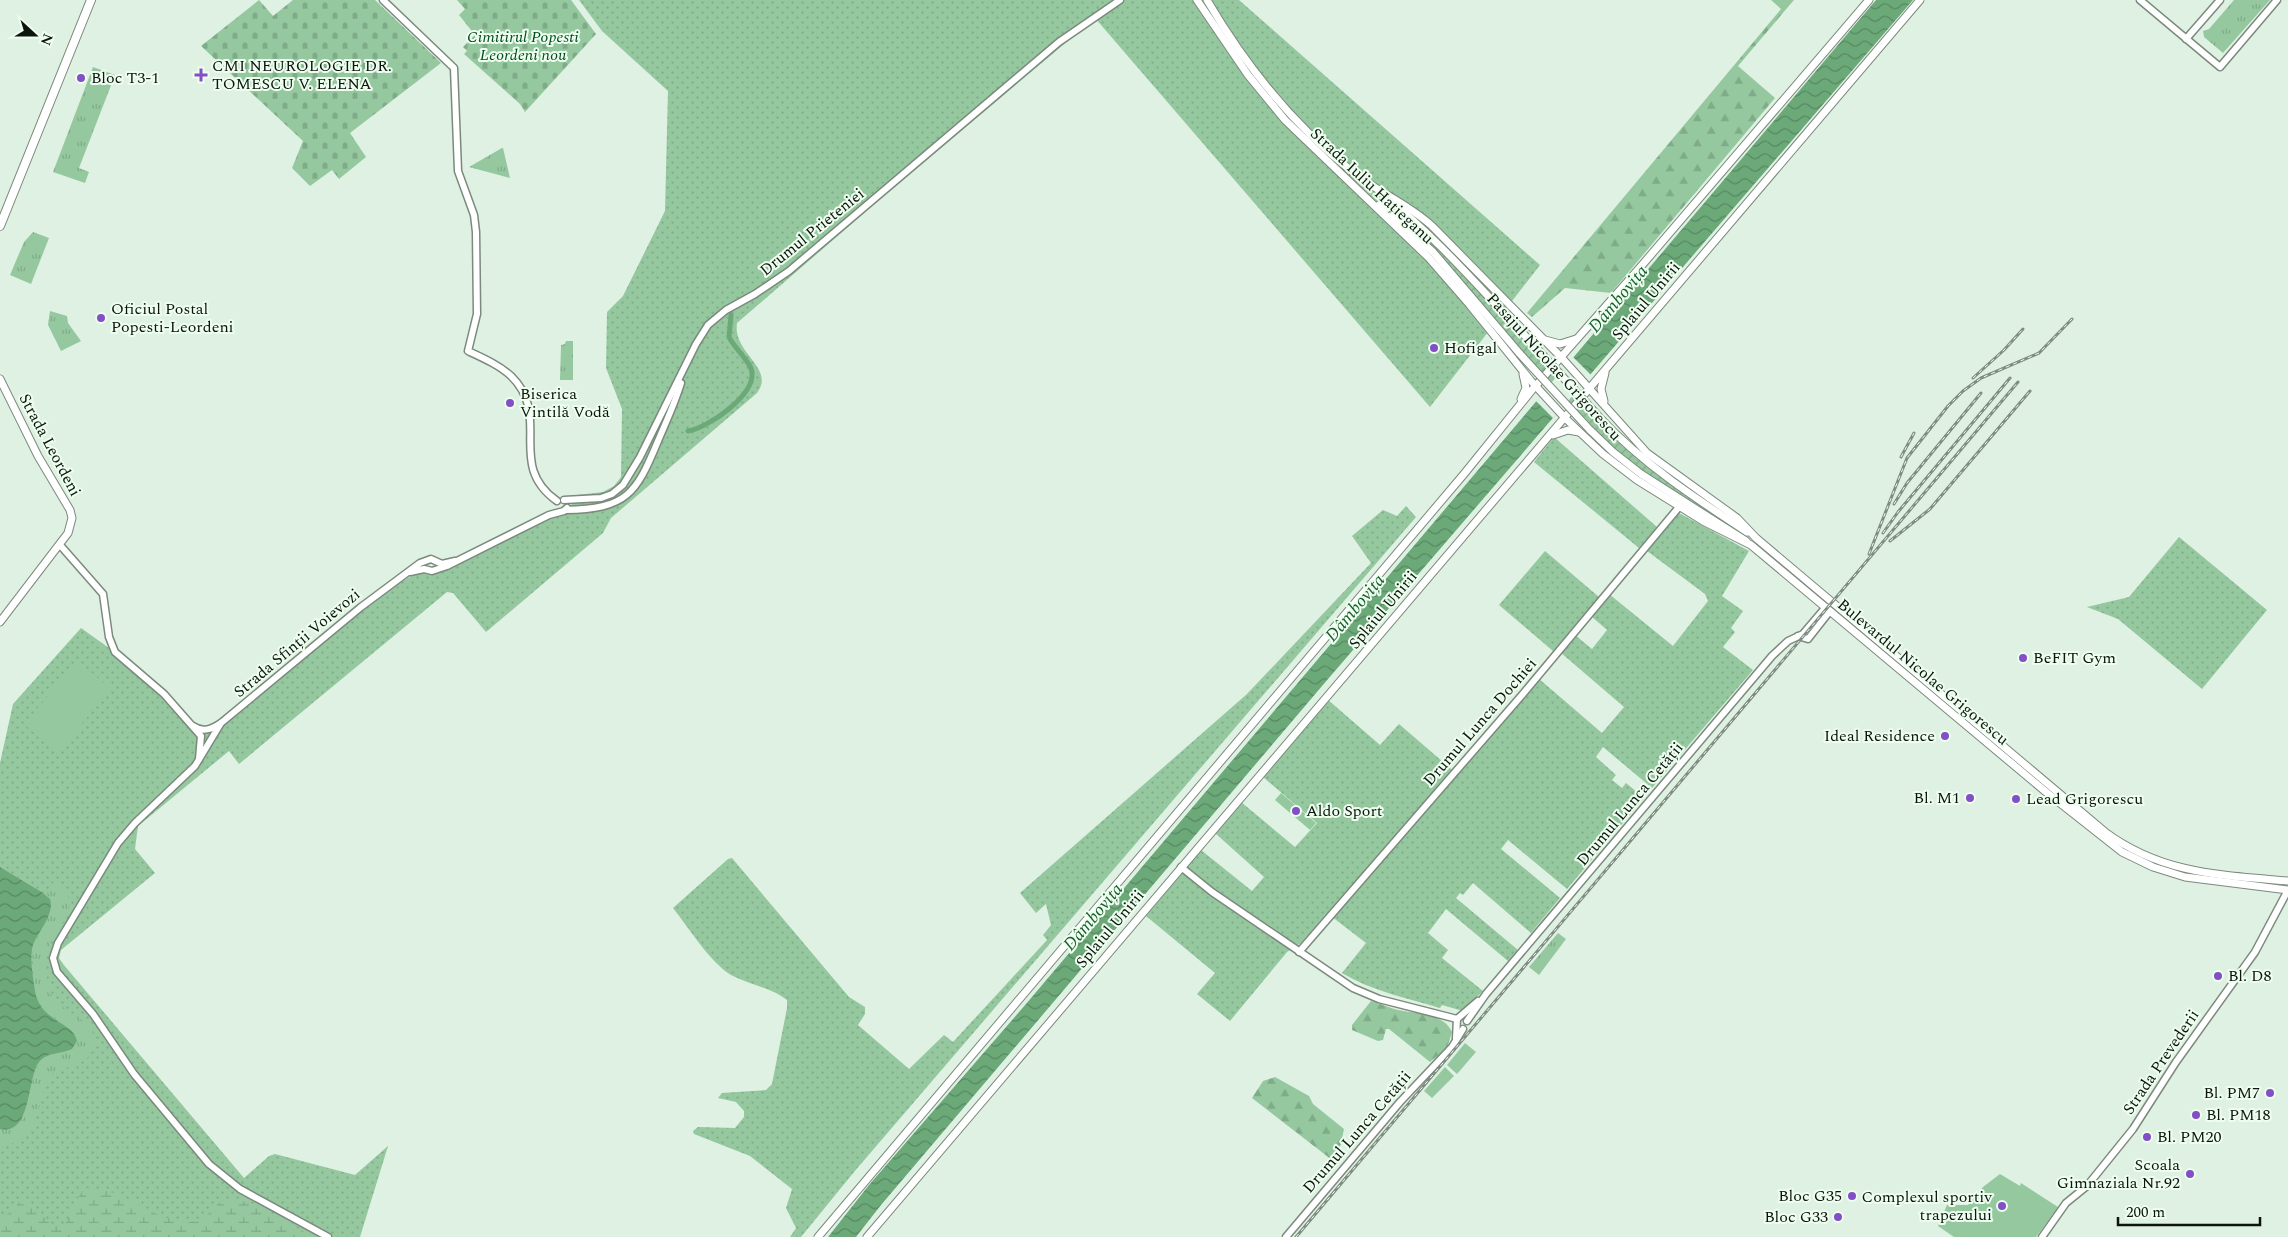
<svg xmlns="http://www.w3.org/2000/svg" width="2288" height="1237" viewBox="0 0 2288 1237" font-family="Spectral,serif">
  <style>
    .grass { fill: url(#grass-dots) }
    .forest { fill: url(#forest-firs) }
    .wetland { fill: url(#wetland-marsh) }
    .cemetery { fill: url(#cemetery-stones) }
    .park { fill: url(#park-tufts) }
    .garden { fill: url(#garden-furrows) }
    .pitch { fill: #95c89f }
    .water { fill: url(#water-waves) }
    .pier { fill: #dff1e2 }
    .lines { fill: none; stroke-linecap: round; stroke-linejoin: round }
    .canal { stroke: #6ca979; stroke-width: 5 }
    .tertiary-casing { stroke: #7b8a7d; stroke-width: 9 }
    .secondary-casing { stroke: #7b8a7d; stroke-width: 9 }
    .primary-casing { stroke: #7b8a7d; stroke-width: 10 }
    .tertiary { stroke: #fff; stroke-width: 6 }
    .secondary { stroke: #fff; stroke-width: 7 }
    .primary { stroke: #fff; stroke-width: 8 }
    .rail-casing { stroke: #7f8c81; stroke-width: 3 }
    .rail { stroke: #edfeef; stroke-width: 1; stroke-dasharray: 4; stroke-linecap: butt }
    .secondary-bridge-casing { stroke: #7b8a7d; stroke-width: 9; stroke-linecap: butt }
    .secondary-bridge { stroke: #fff; stroke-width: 7 }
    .poi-dot { fill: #824fc7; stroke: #edfeef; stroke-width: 2 }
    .labels { text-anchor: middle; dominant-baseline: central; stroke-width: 4; stroke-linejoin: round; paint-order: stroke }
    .park-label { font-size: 16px; font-style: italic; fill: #004b1e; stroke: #edfeef }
    .poi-label { font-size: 16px; fill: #0d130e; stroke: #edfeef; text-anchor: start }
    .street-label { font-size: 16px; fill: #0d130e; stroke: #edfeef }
    .water-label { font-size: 18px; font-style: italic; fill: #1a5d30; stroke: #edfeef }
  </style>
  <defs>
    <pattern id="grass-dots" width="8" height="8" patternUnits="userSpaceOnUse" patternTransform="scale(1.25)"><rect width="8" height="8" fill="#95c89f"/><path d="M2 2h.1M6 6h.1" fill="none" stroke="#7fab88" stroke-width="1.8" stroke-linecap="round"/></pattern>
    <pattern id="forest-firs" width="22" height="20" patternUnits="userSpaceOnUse" patternTransform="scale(1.25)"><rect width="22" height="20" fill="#95c89f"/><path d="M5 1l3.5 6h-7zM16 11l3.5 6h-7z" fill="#7fab88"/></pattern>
    <pattern id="wetland-marsh" width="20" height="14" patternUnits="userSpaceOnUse" patternTransform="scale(1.25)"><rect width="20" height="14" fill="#95c89f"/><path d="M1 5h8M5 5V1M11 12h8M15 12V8" fill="none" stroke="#7fab88"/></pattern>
    <pattern id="cemetery-stones" width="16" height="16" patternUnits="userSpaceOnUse" patternTransform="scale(1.25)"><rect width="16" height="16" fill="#95c89f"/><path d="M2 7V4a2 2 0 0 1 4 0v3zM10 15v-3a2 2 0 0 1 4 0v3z" fill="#7fab88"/></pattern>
    <pattern id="park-tufts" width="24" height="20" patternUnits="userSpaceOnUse" patternTransform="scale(1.25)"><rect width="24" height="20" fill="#95c89f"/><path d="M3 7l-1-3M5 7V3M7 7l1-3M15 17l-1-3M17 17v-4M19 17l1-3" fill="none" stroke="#7fab88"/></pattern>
    <pattern id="garden-furrows" width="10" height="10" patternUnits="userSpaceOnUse" patternTransform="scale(1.25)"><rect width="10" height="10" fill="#95c89f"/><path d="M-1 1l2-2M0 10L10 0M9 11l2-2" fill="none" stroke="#7fab88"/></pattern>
    <pattern id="water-waves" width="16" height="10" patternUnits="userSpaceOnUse" patternTransform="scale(1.25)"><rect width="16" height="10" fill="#6ca979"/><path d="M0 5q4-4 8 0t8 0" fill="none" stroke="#578862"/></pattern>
  </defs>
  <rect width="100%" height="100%" fill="#dff1e2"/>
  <g class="grass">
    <path d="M579,0H1239L1540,265L1430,407L1095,18L870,208L737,323C732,353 776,368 757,393L611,518L603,533L486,632L453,593L447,592L239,764L229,751L138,826L135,849L155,873L61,950L59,958L63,964L244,1178L269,1156L275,1154L355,1175L388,1146L360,1237H0V763L13,704L81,628L109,648L120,661L159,692L189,726L201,728L225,724L366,607L401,582L420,571L432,573L551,515L561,516L566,512L572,514L575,507L560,497L603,492L614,486L621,477L622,409L606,368L607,312L623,296L665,211L668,91L602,31Z"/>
    <polygon points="1554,437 1657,527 1639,548 1534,462"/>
    <path d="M1406,506L1416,517L854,1172L801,1237H790L796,1228L786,1208L792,1189L750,1156L694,1134L693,1131L698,1127L735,1128L744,1117V1111L736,1102L718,1098L722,1093L766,1090L772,1084L787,1008V1000C771,987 749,985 731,975C709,961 689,928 673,908L728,859L732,858L849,997L865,1007V1014L858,1025L909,1069L944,1035L953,1042L1047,940L1043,935L1051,925L1046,904L1036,913L1020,893L1247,694L1371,563L1352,536L1383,510L1397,516Z"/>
    <path d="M1679,513L1749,551L1722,596L1743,611L1731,628L1735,632L1723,647L1753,670L1652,788L1603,747L1596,757L1616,775L1612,780L1622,788L1626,783L1644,798L1567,889L1508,840L1501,849L1560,898L1531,933L1473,883L1463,895L1460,893L1456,898L1518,950L1508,961L1446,909L1428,933L1448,950L1442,958L1483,991L1463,1011L1442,1005L1440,1008C1406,998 1372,991 1342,973L1366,943L1327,913L1301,943L1287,952L1230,1021L1197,994L1215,973L1146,916L1201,850L1252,891L1264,877L1215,833L1241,802L1295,847L1317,823L1263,777L1327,699L1380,745L1399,724L1457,774L1538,678L1602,733L1624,707L1560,652L1575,635L1592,649L1607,630L1591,616L1609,594L1673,646L1708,601L1705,594L1647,551Z"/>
    <polygon points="2179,537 2267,610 2202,689 2118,619 2087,607 2129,597"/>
    <polygon points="1545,551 1599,597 1553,651 1499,605"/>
  </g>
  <g class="forest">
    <polygon points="1771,0 1794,0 1738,66 1775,98 1611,293 1565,288 1532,317 1527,313 1781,9"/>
    <path d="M1371,1001C1380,1003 1389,1008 1398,1010C1416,1014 1444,1013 1452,1032L1447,1048L1430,1062L1389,1029H1386L1383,1040L1378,1041L1352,1030V1025Z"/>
    <polygon points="1275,1077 1309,1096 1313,1104 1344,1129 1341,1144 1332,1160 1252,1098 1263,1081"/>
  </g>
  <path class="wetland" d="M88,1188C129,1188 159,1229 201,1221L222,1200C251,1195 288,1224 313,1237H0V1214C10,1216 14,1210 19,1202L24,1201L31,1204L53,1226L62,1227C74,1215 73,1196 88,1188Z"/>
  <g class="cemetery">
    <polygon points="259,0 273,16 293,0 375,0 441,63 350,133 366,157 339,179 332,170 310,186 292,168 303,141 201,46"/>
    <polygon points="457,0 571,0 596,34 525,112 520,104 464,54 467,51 463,47 475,35 459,15 465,9"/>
  </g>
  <g class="park">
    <polygon points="2234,0 2270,0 2223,53 2204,37 2203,31 2209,29"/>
    <polygon points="93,67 115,75 79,168 89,172 85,183 53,172"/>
    <polygon points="503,148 510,178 469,167 502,148"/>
    <polygon points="33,232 49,238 31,284 10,275 24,242"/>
    <polygon points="50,311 67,316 68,323 81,341 61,351 48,325"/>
    <polygon points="566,341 573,341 573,380 560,380 561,345 565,344"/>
    <path d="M54,881C89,907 54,925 48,951C45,963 46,986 52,996C62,1013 102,1022 94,1046C92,1052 89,1058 83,1061C73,1067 61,1068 51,1074C35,1101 43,1141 0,1146V1129L16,1125C31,1107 30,1063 48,1056C54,1053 61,1053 67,1051L72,1032L43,1012L35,992L32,950L50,911L46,895Z"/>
    <polygon points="1558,933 1566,939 1539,975 1529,967"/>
  </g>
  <polygon class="garden" points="1200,0 1204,0 1265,88 1339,165 1402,214 1447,255 1618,438 1743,534 1650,478 1611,446 1532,362 1430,245 1350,178 1298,130 1253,78"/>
  <g class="pitch">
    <polygon points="78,661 111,689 57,753 24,724"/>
    <polygon points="1281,793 1316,823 1310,830 1275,800"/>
    <polygon points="1465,1043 1476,1052 1457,1074 1447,1065"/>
    <polygon points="1445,1067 1454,1076 1432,1098 1424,1091"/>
    <polygon points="2000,1174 2020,1186 2021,1183 2058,1207 2036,1237 1954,1237 1938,1226 1947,1205 1968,1205 1983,1187"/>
  </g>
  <g class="water">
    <polygon points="1876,0 1913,0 1328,679 881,1205 856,1237 828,1237 869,1185 1026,1004"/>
    <path d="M0,867L43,893L50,899C55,917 36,932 32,949C30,962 33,977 35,991C40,1022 74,1022 77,1041L72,1049C61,1054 47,1052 39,1062C27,1077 32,1136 0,1129Z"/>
  </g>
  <polygon class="pier" points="1573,357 1591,375 1553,418 1536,401"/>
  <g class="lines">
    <path class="canal" d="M688,431C708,428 754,396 752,373C752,363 734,348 729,337L731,315"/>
    <defs>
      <g id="tertiary">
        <path d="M383,0L454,68L458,171L474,215L476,232L477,314L468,351C483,358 499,365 511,376C553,417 505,464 557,501"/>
        <polyline points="2140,0 2220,67 2277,0"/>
        <polyline points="2186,39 2220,0"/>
        <polyline points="564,500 601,498 612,494 623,485 640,457 696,344 708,325 726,310 755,294 789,271 1059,42 1120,0"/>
        <path d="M565,510C627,509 636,494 658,441C666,422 675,403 681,383"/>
        <polyline points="60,545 103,594 109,637 115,652 164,694 201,736 199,759"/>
        <polyline points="410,572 424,569 432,571 447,566 549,515 564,511 567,508"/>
        <polyline points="1798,636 1808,639 1830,611"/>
        <polyline points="221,723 195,766 135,823 118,843 58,943 53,958 57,972 93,1014 134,1074 209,1164 240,1189 328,1237"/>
        <path d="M193,726C203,733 212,729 221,723L361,607L420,563L431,559L442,564L455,561"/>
        <polyline points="1181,867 1212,892 1353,988 1379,999 1457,1019"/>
        <polyline points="1299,952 1522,695 1679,507"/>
        <polyline points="1467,1021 1486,994 1772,656 1788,641 1803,634 1826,607"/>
        <polyline points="1456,1038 1457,1019 1478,1001"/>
        <polyline points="1286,1237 1400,1102 1452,1047 1463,1029"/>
        <polyline points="2042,1237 2066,1203 2087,1186 2133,1129 2176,1062 2255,952 2288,890"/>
      </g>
      <g id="secondary">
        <polyline points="1197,0 1248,75 1285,120 1429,258 1469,304 1531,381 1565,418 1603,454 1637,480 1703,521 1751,545 2046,792 2122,852 2153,867 2185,877 2288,890"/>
        <path d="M1207,0C1245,65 1294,126 1354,173C1379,193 1407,203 1432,226L1561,357L1647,453L1737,518L1756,538L2105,832C2162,874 2220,875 2288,881"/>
        <path d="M1384,196C1439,239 1483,292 1531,342"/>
        <polyline points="1379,205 1433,252 1520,354"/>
        <polyline points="1545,340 1560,344 1576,339"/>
        <polyline points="0,379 38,456 70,510 72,518 68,533 0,622"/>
        <polyline points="1521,399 1526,388 1523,374"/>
        <polyline points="1604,401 1601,389 1605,373"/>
        <path d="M1600,418C1643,464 1695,498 1747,532"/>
        <polyline points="1590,430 1613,452 1641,474 1746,541"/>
        <polyline points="1553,435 1568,430 1579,432"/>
        <polyline points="818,1237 1464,474 1532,390 1643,264 1869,0"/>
        <polyline points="867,1237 1920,0"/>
      </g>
      <polyline id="primary" points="0,226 91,0"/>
    </defs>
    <use href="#tertiary" class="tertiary-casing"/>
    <use href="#secondary" class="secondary-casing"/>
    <use href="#primary" class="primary-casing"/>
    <use href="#tertiary" class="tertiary"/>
    <use href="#secondary" class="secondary"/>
    <use href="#primary" class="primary"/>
    <defs>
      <g id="rail">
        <polyline points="1973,378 2004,350 2023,329"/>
        <polyline points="1901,457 1914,433"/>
        <polyline points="1894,504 1907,483 1981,393"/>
        <polyline points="1883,533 1898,512 2010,378"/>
        <polyline points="1890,541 1930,509 2030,391"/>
        <polyline points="1869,554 1907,458 1948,406 1963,391 1981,378 2039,353 2072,319"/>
        <polyline points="1296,1237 2018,382"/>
      </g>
    </defs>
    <use href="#rail" class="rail-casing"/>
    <use href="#rail" class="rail"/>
    <defs>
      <g id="secondary-bridge">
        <polyline points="1531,342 1600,418"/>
        <polyline points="1520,354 1590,430"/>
      </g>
    </defs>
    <use href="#secondary-bridge" class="secondary-bridge-casing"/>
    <use href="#secondary-bridge" class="secondary-bridge"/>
  </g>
  <g class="poi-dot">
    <path d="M198.5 67.5h5v5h5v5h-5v5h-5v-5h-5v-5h5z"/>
    <circle cx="81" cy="78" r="5"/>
    <circle cx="101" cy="318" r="5"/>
    <circle cx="1434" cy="348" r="5"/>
    <circle cx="510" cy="403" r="5"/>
    <circle cx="2023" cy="658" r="5"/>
    <circle cx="1945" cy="736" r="5"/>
    <circle cx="1970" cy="798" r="5"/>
    <circle cx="2016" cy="799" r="5"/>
    <circle cx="1296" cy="811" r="5"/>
    <circle cx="2218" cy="976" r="5"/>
    <circle cx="2270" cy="1093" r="5"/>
    <circle cx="2196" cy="1115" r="5"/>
    <circle cx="2147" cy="1137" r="5"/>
    <circle cx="2190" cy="1174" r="5"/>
    <circle cx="1852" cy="1196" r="5"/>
    <circle cx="2002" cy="1206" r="5"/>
    <circle cx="1838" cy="1217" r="5"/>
  </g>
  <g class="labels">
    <g class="park-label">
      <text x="523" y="37">Cimitirul Popesti<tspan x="523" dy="18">Leordeni nou</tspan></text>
    </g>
    <g class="poi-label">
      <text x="212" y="66">CMI NEUROLOGIE DR.<tspan x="212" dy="18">TOMESCU V. ELENA</tspan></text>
      <text x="91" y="78">Bloc T3-1</text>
      <text x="111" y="309">Oficiul Postal<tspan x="111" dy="18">Popesti-Leordeni</tspan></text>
      <text x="1444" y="348">Hofigal</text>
      <text x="520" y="394">Biserica<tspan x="520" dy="18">Vintilă Vodă</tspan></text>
      <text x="2033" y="658">BeFIT Gym</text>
      <text x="1935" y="736" text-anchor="end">Ideal Residence</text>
      <text x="1960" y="798" text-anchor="end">Bl. M1</text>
      <text x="2026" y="799">Lead Grigorescu</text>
      <text x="1306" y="811">Aldo Sport</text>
      <text x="2228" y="976">Bl. D8</text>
      <text x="2260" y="1093" text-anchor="end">Bl. PM7</text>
      <text x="2206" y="1115">Bl. PM18</text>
      <text x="2157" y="1137">Bl. PM20</text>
      <text x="2180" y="1165" text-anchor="end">Scoala<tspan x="2180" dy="18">Gimnaziala Nr.92</tspan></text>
      <text x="1842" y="1196" text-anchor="end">Bloc G35</text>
      <text x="1992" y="1197" text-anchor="end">Complexul sportiv<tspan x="1992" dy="18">trapezului</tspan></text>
      <text x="1828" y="1217" text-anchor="end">Bloc G33</text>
    </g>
    <g class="street-label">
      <text transform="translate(1372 186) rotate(43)">Strada Iuliu Hațieganu</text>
      <text transform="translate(812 232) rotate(-39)">Drumul Prieteniei</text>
      <text transform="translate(1646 301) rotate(-50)">Splaiul Unirii</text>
      <text transform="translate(1554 367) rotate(48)">Pasajul Nicolae Grigorescu</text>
      <text transform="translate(50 445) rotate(62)">Strada Leordeni</text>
      <text transform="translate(1383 610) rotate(-50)">Splaiul Unirii</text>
      <text transform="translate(297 643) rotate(-40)">Strada Sfinții Voievozi</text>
      <text transform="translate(1923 672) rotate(40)">Bulevardul Nicolae Grigorescu</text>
      <text transform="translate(1480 722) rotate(-49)">Drumul Lunca Dochiei</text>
      <text transform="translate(1630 804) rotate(-50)">Drumul Lunca Cetății</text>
      <text transform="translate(1110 929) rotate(-50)">Splaiul Unirii</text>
      <text transform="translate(2161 1062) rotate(-56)">Strada Prevederii</text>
      <text transform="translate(1357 1132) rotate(-49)">Drumul Lunca Cetății</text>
    </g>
    <g class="water-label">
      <text transform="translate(1618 299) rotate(-50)">Dâmbovița</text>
      <text transform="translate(1355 608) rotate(-50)">Dâmbovița</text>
      <text transform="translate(1093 917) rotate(-50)">Dâmbovița</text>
    </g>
  </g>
  <g transform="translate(35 35) rotate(111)" stroke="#edfeef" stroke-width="4" paint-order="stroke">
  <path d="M0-4L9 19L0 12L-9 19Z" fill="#0d130e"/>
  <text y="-8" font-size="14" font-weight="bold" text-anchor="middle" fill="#0d130e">N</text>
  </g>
  <path d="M2118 1217v8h142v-8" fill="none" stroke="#0d130e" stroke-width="2.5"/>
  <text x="2126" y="1217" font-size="15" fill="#0d130e" stroke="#edfeef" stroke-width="4" paint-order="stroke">200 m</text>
</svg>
